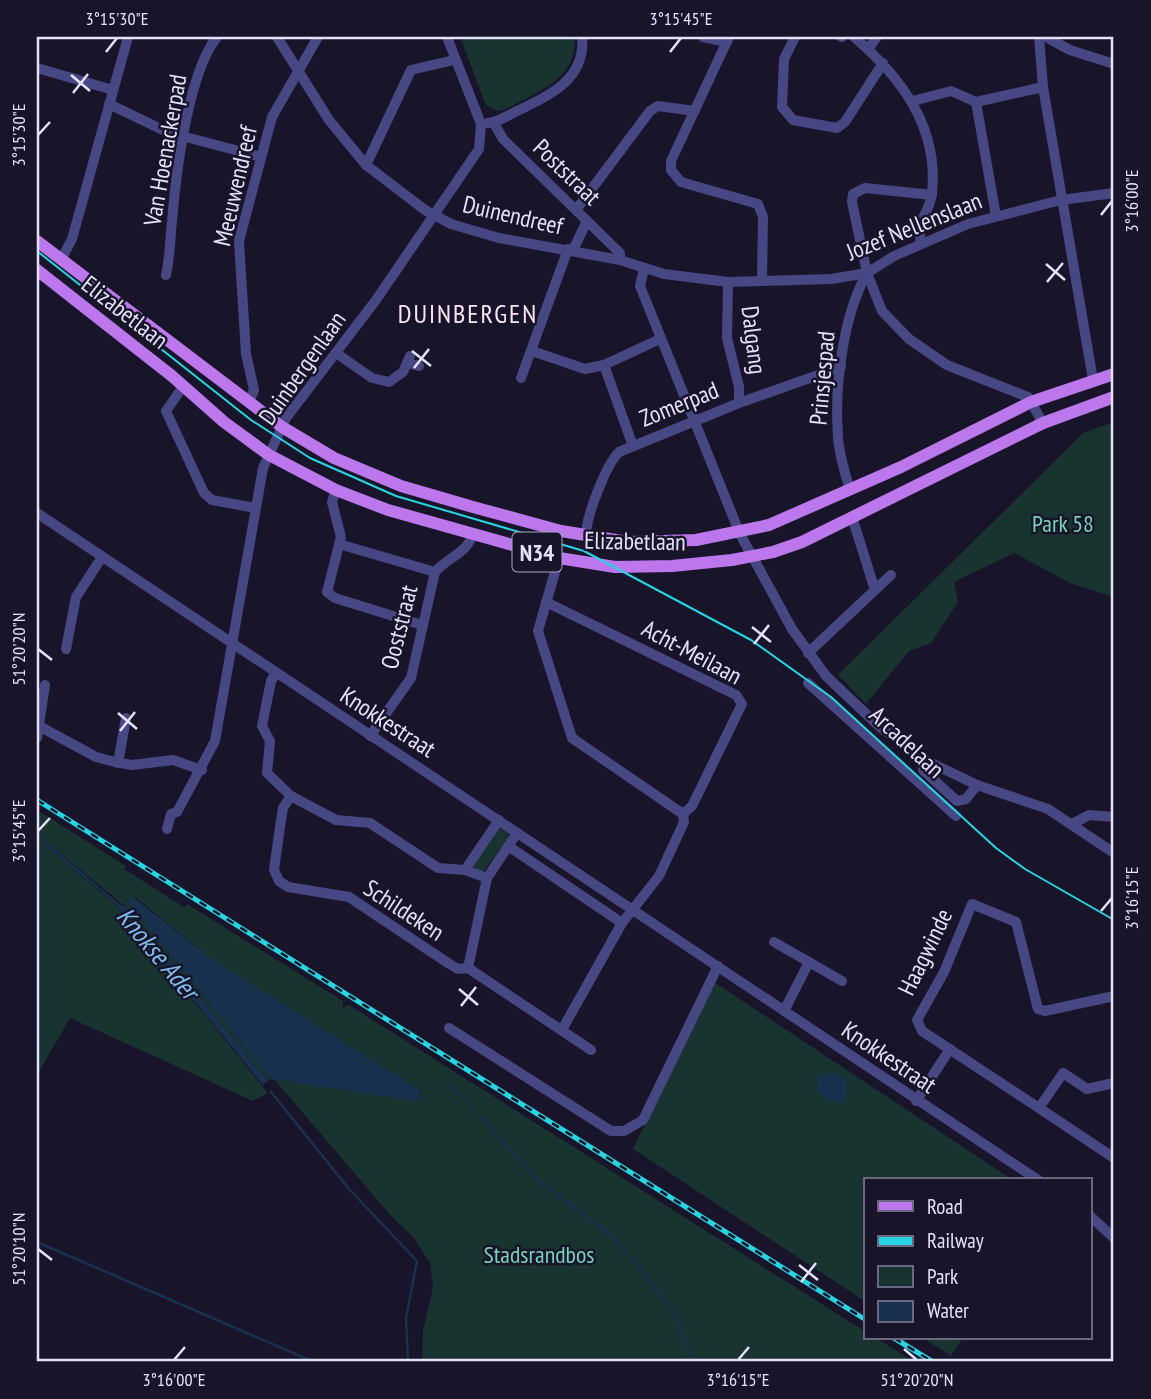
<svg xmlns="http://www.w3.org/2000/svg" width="1151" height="1399" viewBox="0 0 1151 1399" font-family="'PT Sans Narrow',sans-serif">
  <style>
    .green { fill: #193331 }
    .water { fill: #19304f }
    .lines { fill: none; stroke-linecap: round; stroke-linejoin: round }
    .stream { stroke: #19304f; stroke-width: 2.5 }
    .minor { stroke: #474783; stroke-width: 10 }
    .major { stroke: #bd77ed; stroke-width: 12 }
    .tram { stroke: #27d5e2; stroke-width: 2 }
    .rail-casing { stroke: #27d5e2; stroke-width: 5 }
    .rail { stroke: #18152a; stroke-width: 2.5; stroke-dasharray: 8; stroke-linecap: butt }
    .ticks { fill: none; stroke: #e4e2fb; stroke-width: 2.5 }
    .labels { text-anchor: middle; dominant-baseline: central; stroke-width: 5; stroke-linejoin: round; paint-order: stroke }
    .shield { fill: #18152a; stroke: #a7a4bc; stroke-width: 2 }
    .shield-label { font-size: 23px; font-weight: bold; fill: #e4e2fb }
    .street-label { font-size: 24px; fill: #e4e2fb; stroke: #18152a }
    .park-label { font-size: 24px; fill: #76d3b9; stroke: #18152a }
    .neighbourhood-label { font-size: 26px; letter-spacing: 2px; fill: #fbe4f3; stroke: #18152a }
    .water-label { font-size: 26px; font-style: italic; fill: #7ebded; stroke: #18152a }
    .neatline { fill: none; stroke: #e4e2fb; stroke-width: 2.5 }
    .ticks-label { font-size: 18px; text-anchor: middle; fill: #e4e2fb }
  </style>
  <rect width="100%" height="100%" fill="#18152a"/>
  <g class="green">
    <path d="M460,37H575C576,71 554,84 527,98C517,103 507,110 496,111L486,105Z"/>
    <polygon points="1111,423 1114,424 1114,597 1070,583 1014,553 954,582 958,602 931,643 909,651 866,704 838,675 1083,433"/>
    <polygon points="37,810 126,866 124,869 184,907 187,904 343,1001 343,1008 349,1005 866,1332 866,1338 876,1338 915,1362 422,1362 423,1330 433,1288 430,1263 413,1237 391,1216 273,1078 417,1101 422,1093 214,961 135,897 127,901 271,1079 268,1081 126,907 37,834"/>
    <polygon points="498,828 508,832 508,838 482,873 473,866"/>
    <polygon points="37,838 117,906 268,1093 253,1101 70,1018 37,1075"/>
    <polygon points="713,982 723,988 1013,1180 866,1180 866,1302 633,1149"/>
    <polygon points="923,1338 963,1338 951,1356"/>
  </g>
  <g class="water">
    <polygon points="132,896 214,961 419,1090 422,1098 418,1101 271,1079 127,901"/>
    <polygon points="120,905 126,907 268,1081 263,1085 117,906"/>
    <polygon points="827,1073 839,1075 848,1081 844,1102 828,1101 816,1090 818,1078"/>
  </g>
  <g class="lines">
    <g class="stream">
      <polyline points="37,836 120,906"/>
      <polyline points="451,1086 474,1108"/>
      <polyline points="271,1092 350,1190 417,1261 406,1318 408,1362"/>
      <polyline points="481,1117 534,1177 611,1235 640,1267 673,1312 693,1362"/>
      <polyline points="37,1242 314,1362"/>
    </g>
    <g class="minor">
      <polyline points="277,37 329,120 366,165 425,210 451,224 499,238 620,260 664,274 728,282 831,279 867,273 894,256 968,224 1061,200 1114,193"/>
      <polyline points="703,37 727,42"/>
      <polyline points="729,37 671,161 671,170 681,182 758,204 763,217 762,281"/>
      <polyline points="795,37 784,59 782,107 793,120 837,128 845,122 883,63"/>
      <polyline points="841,37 842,37"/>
      <path d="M854,37C901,77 939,127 932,193C929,216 916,217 921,243"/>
      <polyline points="1039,37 1043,87 1093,380"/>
      <polyline points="1046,37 1070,50 1114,64"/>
      <polyline points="868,49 877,37"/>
      <polyline points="37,68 113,90"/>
      <polyline points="913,101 951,91 976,102 1043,87"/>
      <polyline points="976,102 996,216"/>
      <polyline points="109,104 167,132 261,157"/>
      <path d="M488,123C499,122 509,115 519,110C550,95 586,79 582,37"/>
      <polyline points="494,123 503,139 620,253 620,260"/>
      <polyline points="366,165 411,70 454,60"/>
      <polyline points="932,195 865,188 853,194 852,202 867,273 882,311 909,339 947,365 1028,397 1043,423"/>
      <polyline points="576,210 650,111 658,106 695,111"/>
      <polyline points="573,250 587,221"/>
      <polyline points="62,258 72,239 128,37"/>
      <polyline points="644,269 640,286 740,534 792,629 826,676 881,728 923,759 977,785 1048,809 1114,853"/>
      <path d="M166,275C170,258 170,239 172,221C176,173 188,73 217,37"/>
      <polyline points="728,282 727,338 739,387 739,403"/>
      <polyline points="532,351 585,369 604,365"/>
      <polyline points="336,353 372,378 389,382 403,372 410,356"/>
      <polyline points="408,363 419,366"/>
      <polyline points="521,378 568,249"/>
      <polyline points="182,388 166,411 204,493 212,500 256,508"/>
      <polyline points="249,402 254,390 246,354 239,241 272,117 318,37"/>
      <polyline points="633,446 604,365 660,339"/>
      <polyline points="336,490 332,502 341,537 327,592 335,598 422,625"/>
      <path d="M850,490C845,473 839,455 838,437C834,387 843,316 867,273"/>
      <polyline points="37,513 1038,1180"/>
      <path d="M586,536C586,516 606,465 619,452L739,403L841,367"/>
      <polyline points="339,544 435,572"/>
      <polyline points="559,558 538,631 572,738 683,814"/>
      <polyline points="875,590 891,575"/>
      <polyline points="546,602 736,695 742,704 692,806 683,814 684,822 659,876 622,923 563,1028"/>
      <polyline points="66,649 76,597 102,557"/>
      <polyline points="808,653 875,590 852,517"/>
      <polyline points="276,673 271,681 262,726 270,741 267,773 291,796 283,808 281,820 274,870 279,881 288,887 349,897 448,963 458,969 468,968"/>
      <polyline points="808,683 956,816"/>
      <polyline points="39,726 96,757 115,762 132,765 173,760 202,770"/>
      <path d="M370,736L411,678L435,572C446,558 468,553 472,535"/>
      <polyline points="37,738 45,685"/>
      <polyline points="923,759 923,770 957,801 966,799 977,785"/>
      <polyline points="118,763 126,718"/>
      <polyline points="291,796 336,820 370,823 438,868 465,870 499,820"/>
      <polyline points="1072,824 1089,815 1114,817"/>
      <polyline points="167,829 171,814 177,812 215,741 263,468 286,418 376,300 479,149 481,124 447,37"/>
      <polyline points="517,833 487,878 468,968 591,1050"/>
      <polyline points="508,846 622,923"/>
      <polyline points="465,870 487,878"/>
      <polyline points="774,942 842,981"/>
      <polyline points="1114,996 1045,1011 1038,1009 1016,922 972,904 944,972 917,1020 922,1031 1039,1108 1063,1073 1087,1089 1114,1083"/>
      <polyline points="784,1011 809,962"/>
      <polyline points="449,1028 611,1131 624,1131 643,1120 718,966"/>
      <polyline points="916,1101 950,1049"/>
      <polyline points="1039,1108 1114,1158"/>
      <polyline points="1090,1216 1114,1238"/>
    </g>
    <g class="major">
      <polyline points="37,241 282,427 334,458 401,486 473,507 561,531 628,542 696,540 769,525 901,467 1031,402 1114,374"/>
      <polyline points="37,270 172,376 224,422 269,455 336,490 388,510 559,558 615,567 672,566 732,560 773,552 802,542 1043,423 1114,397"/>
    </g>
    <polyline class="tram" points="37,251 251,420 310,458 396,496 584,551 751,640 831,697 996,848 1025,869 1114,920"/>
    <defs>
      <g id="rail">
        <polyline points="37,800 866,1320"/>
        <polyline points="894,1338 933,1362"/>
      </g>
    </defs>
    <use href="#rail" class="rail-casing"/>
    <use href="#rail" class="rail"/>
  </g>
  <path class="ticks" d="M106,52L117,38M670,52L681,38M71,75L90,91M73,93L88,74M38,135L50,122M1101,215L1112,201M1046,264L1065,280M1047,282L1063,263M412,351L431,366M414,368L429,349M752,627L771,642M754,644L769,625M38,649L52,660M118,713L137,729M120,731L135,712M38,831L50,818M1101,911L1112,898M459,989L478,1005M461,1006L476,987M38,1249L52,1260M799,1265L818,1280M801,1282L816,1263M904,1349L917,1360M174,1360L185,1347M738,1360L749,1347"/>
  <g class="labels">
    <rect class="shield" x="512.5" y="532.5" width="49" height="39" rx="5"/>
    <g class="shield-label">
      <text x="537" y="552">N34</text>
    </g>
    <g class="street-label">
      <text transform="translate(165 150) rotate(-80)">Van Hoenackerpad</text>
      <text transform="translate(567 172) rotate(44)">Poststraat</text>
      <text transform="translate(235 186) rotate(-77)">Meeuwendreef</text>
      <text transform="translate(513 215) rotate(13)">Duinendreef</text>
      <text transform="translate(914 226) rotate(-22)">Jozef Nellenslaan</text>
      <text transform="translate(125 312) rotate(38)">Elizabetlaan</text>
      <text transform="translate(754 340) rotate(83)">Dalgang</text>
      <text transform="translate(302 368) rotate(-55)">Duinbergenlaan</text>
      <text transform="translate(822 378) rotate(-85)">Prinsjespad</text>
      <text transform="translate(679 404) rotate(-22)">Zomerpad</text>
      <text transform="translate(635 541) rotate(1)">Elizabetlaan</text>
      <text transform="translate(399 627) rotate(-76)">Ooststraat</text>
      <text transform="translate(692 652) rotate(28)">Acht-Meilaan</text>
      <text transform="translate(388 722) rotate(33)">Knokkestraat</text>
      <text transform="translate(907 742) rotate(43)">Arcadelaan</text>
      <text transform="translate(404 910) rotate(33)">Schildeken</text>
      <text transform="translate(925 952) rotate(-64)">Haagwinde</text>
      <text transform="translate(889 1057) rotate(34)">Knokkestraat</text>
    </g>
    <g class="park-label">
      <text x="1063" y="523">Park 58</text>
      <text x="539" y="1254">Stadsrandbos</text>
    </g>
    <g class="neighbourhood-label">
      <text x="468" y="313">DUINBERGEN</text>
    </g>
    <g class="water-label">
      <text transform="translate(158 953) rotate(50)">Knokse Ader</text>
    </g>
  </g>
  <rect width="1151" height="1399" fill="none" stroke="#18152a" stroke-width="77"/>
  <rect x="864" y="1178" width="228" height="161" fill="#18152a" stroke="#6a677e" stroke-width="2"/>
  <rect x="878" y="1201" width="35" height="10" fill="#bd77ed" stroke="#6a677e" stroke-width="2"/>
  <text x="927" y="1214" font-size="21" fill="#e4e2fb">Road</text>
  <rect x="878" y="1236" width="35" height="10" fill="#27d5e2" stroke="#6a677e" stroke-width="2"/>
  <text x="927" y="1248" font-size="21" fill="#e4e2fb">Railway</text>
  <rect x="878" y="1266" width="35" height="21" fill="#193331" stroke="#6a677e" stroke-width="2"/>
  <text x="927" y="1284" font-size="21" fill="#e4e2fb">Park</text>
  <rect x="878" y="1301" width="35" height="21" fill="#19304f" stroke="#6a677e" stroke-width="2"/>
  <text x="927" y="1318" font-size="21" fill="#e4e2fb">Water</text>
  <rect x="38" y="38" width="1074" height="1322" class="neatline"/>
  <g class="ticks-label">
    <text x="117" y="25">3°15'30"E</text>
    <text x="681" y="25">3°15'45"E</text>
    <text transform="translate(19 135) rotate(-90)" y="6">3°15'30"E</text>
    <text transform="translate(1132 201) rotate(-90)" y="6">3°16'00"E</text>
    <text transform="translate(19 649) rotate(-90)" y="6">51°20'20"N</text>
    <text transform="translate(19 831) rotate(-90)" y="6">3°15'45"E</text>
    <text transform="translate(1132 898) rotate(-90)" y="6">3°16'15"E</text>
    <text transform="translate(19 1249) rotate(-90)" y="6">51°20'10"N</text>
    <text x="174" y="1386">3°16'00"E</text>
    <text x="738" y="1386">3°16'15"E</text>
    <text x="917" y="1386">51°20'20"N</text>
  </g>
</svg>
